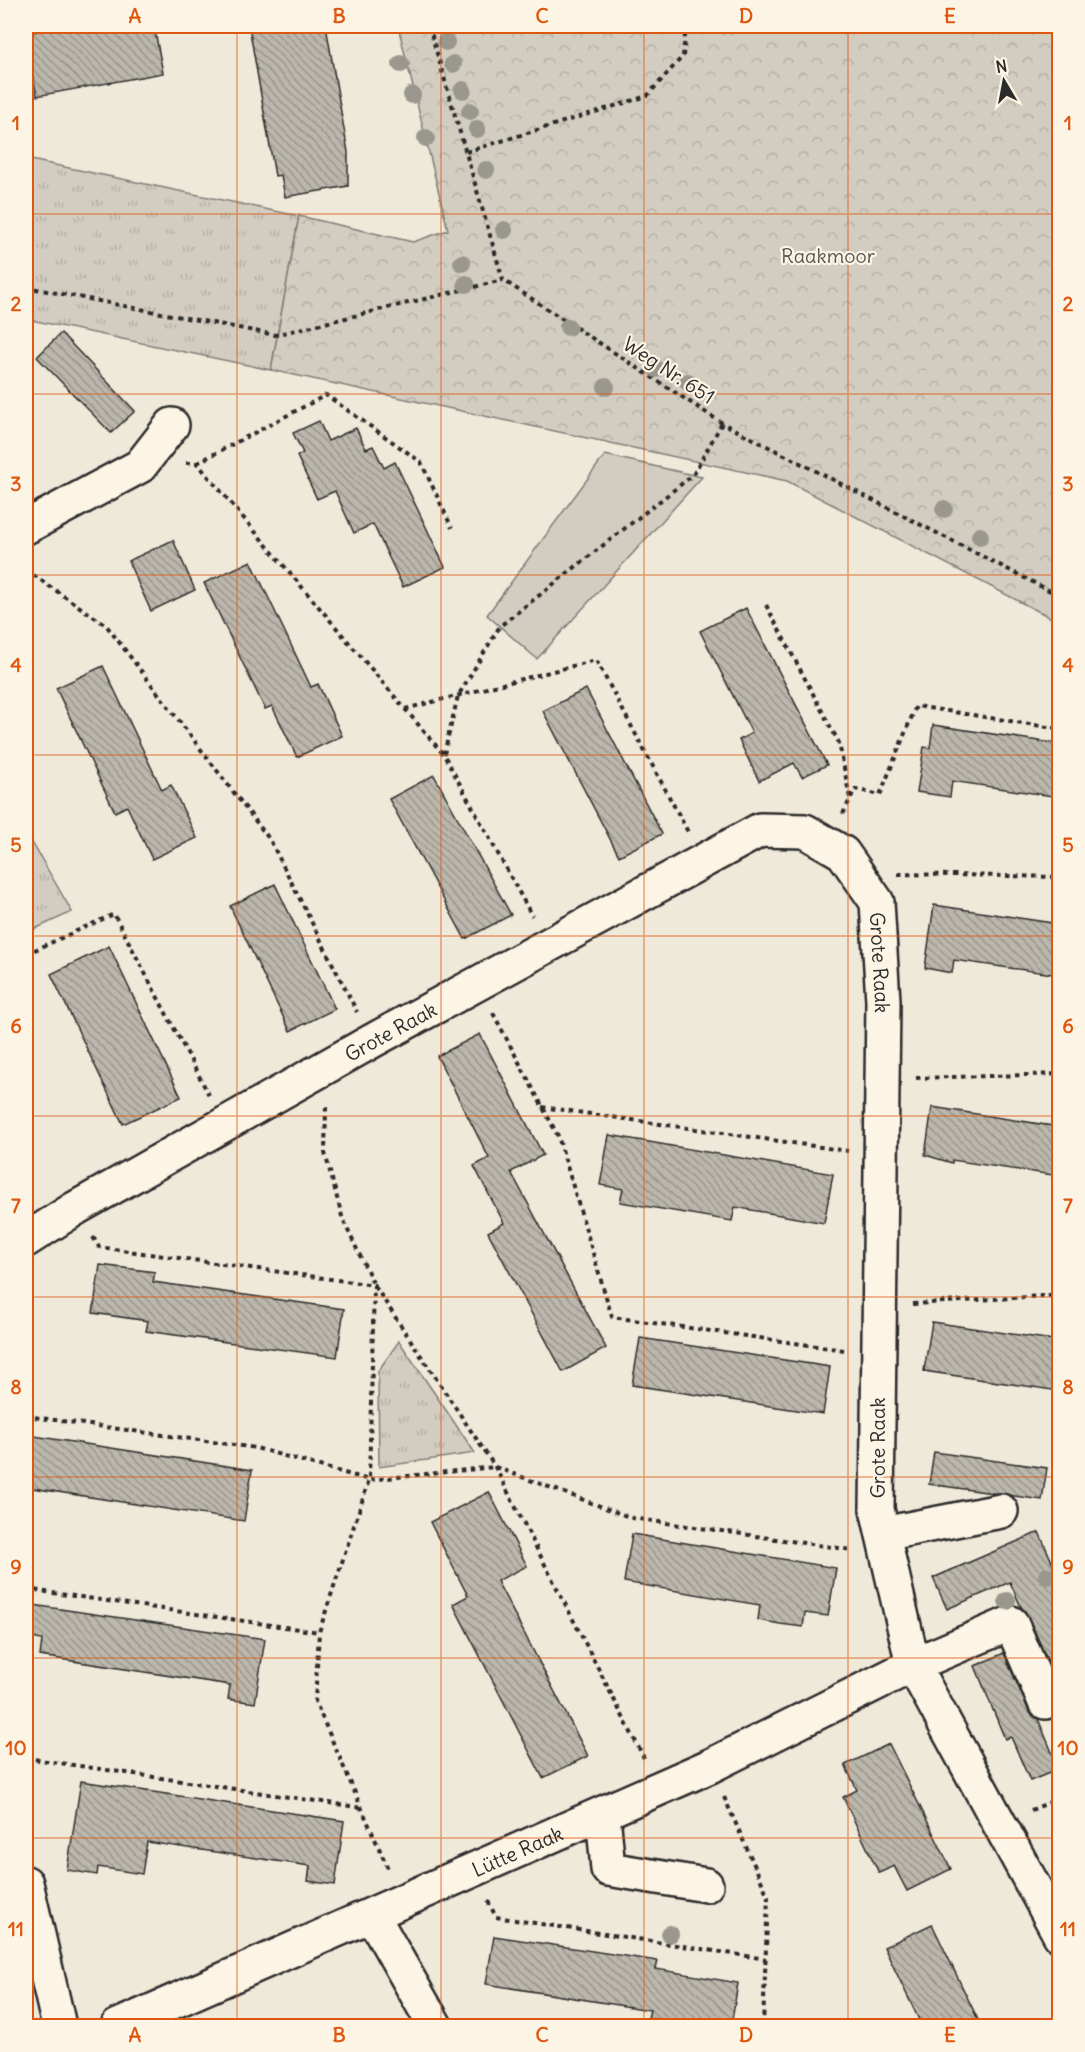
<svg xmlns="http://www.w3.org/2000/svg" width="1085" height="2052" viewBox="0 0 1085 2052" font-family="Delius,sans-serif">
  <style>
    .grass { fill: url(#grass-tufts); stroke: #7e7c76; stroke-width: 1.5 }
    .forest { fill: url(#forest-crowns); stroke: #7e7c76; stroke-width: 1.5 }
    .garden { fill: #d2cdc0; stroke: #7e7c76; stroke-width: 1.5 }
    .building { fill: url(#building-back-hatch); stroke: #2b2b2b; stroke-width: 1.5 }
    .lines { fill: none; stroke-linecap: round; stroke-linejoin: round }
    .minor-casing { stroke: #2b2b2b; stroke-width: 38 }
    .path { stroke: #2b2b2b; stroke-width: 4; stroke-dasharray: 4.5 4.5; stroke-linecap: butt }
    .minor { stroke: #fcf5e5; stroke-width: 33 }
    .tree { fill: #9a978e }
    .grid { fill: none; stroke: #df570e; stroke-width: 1.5; stroke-opacity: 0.55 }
    .labels { text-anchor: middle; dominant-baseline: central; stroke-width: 4.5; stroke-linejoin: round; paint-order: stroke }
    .park-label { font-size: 20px; fill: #555450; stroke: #fcf5e5 }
    .street-label { font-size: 20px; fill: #2b2b2b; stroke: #fcf5e5 }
    .neatline { fill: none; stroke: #df570e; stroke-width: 2 }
    .grid-label { font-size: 20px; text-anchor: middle; font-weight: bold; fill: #df570e }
  </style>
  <defs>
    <pattern id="grass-tufts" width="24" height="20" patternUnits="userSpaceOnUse" patternTransform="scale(1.5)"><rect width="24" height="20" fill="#d2cdc0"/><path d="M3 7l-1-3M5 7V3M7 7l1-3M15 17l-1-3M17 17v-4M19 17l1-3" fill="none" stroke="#b4b0a5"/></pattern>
    <pattern id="forest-crowns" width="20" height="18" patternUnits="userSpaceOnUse" patternTransform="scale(1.5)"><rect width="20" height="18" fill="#d2cdc0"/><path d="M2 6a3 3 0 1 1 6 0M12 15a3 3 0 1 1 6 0" fill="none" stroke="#b4b0a5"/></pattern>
    <pattern id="building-back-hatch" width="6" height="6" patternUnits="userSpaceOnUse" patternTransform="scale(1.5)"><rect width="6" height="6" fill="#bcb7ac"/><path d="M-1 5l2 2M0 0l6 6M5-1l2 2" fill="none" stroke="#99958c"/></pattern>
  </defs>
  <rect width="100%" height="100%" fill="#efe9da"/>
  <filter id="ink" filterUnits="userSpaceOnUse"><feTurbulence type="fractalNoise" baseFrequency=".0167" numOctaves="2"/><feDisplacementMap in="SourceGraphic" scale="12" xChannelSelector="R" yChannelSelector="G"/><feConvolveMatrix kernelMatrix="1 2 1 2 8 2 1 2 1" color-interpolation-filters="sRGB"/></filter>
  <g filter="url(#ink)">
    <g class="grass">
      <polygon points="26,159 299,216 271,370 26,319"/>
      <polygon points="26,832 72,912 26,933"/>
      <polygon points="399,1341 475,1453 379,1467 378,1371"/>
    </g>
    <polygon class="forest" points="398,26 1059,26 1059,622 787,481 271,370 299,216 413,242 448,230"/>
    <polygon class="garden" points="605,455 702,477 537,659 487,615"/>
    <g class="building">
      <polygon points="66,26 154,26 163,73 37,96 33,76 26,77 26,33"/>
      <polygon points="249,26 326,26 348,152 348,186 285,197 281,175 275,176"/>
      <polygon points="61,333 135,411 111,433 37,357"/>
      <polygon points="319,421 328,441 356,428 366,449 373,446 384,468 395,462 445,567 403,587 373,524 354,533 335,491 317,499 297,456 303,453 293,433"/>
      <polygon points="173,540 195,590 151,611 128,561"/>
      <polygon points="251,561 311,687 318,684 342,736 297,757 272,706 265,709 204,583"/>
      <polygon points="746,608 827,765 802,777 794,763 759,781 739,740 752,733 700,631"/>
      <polygon points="103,666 162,790 171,785 197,838 152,859 127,806 115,812 56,688"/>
      <polygon points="586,689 662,834 619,856 543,711"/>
      <polygon points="933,725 1059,744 1059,797 952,781 950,797 917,792 924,747 930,748"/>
      <polygon points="434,775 511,915 465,939 389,799"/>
      <polygon points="275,884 335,1009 290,1031 230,906"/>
      <polygon points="934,905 1059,924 1059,975 954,960 952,973 925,968"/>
      <polygon points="109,946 181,1097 123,1124 51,974"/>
      <polygon points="480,1034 543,1155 511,1172 606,1348 563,1372 488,1232 504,1223 474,1166 489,1158 437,1056"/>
      <polygon points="932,1107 1059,1127 1059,1176 952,1160 952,1163 925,1155"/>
      <polygon points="609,1135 833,1174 824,1223 735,1207 732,1221 620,1202 623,1189 600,1185"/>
      <polygon points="100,1265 155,1272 153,1282 344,1309 337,1357 146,1331 148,1321 93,1313"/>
      <polygon points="932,1322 1059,1341 1059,1391 924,1371"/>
      <polygon points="640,1338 830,1367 823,1414 632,1385"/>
      <polygon points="34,1436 252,1470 244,1521 26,1487"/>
      <polygon points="934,1452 1047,1468 1042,1500 929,1484"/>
      <polygon points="489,1492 527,1566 497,1581 588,1756 543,1778 453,1604 468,1596 430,1522"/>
      <polygon points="1039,1532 1059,1578 1059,1678 1055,1678 1028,1616 1021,1607 1010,1582 947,1609 933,1578"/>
      <polygon points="632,1534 836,1568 828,1616 805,1613 803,1627 780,1624 758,1620 760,1605 624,1582"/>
      <polygon points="26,1604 265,1639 255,1703 228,1699 230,1685 40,1656 42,1640 26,1637"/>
      <polygon points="1004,1653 1028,1709 1038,1719 1059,1769 1030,1781 1011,1737 1005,1739 975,1666"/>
      <polygon points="889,1744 951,1869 907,1891 894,1866 879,1873 843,1797 857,1790 845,1765"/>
      <polygon points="81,1781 344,1821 335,1885 308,1881 310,1866 147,1842 142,1874 98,1867 97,1875 67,1870"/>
      <polygon points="932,1924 956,1974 981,2026 922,2026 884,1947"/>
      <polygon points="494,1936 658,1961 656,1969 738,1983 731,2026 695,2026 648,2018 650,2010 486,1984"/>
    </g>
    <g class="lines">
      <defs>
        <g id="minor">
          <polyline points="26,527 140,466 172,425"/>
          <path id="s1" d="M26,1240L76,1208L372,1041L760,830L805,831L843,853L877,902L883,1001L877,1509L913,1665L1060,1935"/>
          <polyline points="883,1534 1001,1511"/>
          <polyline points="603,1814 608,1869 706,1885"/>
          <polyline points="26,1883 59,2026"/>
          <polyline points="372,1915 435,2026"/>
          <path id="s2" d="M118,2026L710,1766L913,1665L1011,1623L1045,1702L1060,1696"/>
        </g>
      </defs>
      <use href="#minor" class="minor-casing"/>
      <g class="path">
        <polyline points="429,26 503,280 722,423 1060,596"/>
        <polyline points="466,152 647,96 683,56 686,26"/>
        <polyline points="26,287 275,335 503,280"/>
        <polyline points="186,463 197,463 444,755 532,916"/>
        <polyline points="197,463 326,395 421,462 452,528"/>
        <polyline points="26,570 106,625 270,840 357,1012"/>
        <polyline points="766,605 839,743 850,798"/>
        <polyline points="405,709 596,660 688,832"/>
        <polyline points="444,754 458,696 500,626 693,475 722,423"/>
        <polyline points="843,814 855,789 880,795 916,706 1060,729"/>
        <polyline points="898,874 1060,877"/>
        <polyline points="26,954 114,914 209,1095"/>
        <polyline points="493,1013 558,1136 612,1317 844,1350"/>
        <polyline points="916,1078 1060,1074"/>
        <polyline points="326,1107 325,1153 343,1220 374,1285 495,1467 644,1758"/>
        <polyline points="542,1107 848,1151"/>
        <polyline points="93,1237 99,1247 374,1285 369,1480 319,1632 315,1701 389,1871"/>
        <polyline points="913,1304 1060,1295"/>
        <polyline points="26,1416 256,1448 369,1480 495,1467 632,1518 852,1550"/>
        <polyline points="26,1589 319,1632"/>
        <polyline points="26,1758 363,1808"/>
        <polyline points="724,1797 768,1896 763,2026"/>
        <polyline points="1031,1810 1060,1798"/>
        <polyline points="488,1901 496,1917 766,1959"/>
      </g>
      <use href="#minor" class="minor"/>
    </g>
    <g class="tree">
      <circle cx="446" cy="42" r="9"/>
      <circle cx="401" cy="64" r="9"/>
      <circle cx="453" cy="64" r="9"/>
      <circle cx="463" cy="90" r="9"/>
      <circle cx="412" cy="95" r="9"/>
      <circle cx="470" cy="111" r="9"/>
      <circle cx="477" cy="129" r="9"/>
      <circle cx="426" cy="138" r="9"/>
      <circle cx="486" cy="170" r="9"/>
      <circle cx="504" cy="230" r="9"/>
      <circle cx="462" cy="263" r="9"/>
      <circle cx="466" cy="284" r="9"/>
      <circle cx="568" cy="327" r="9"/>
      <circle cx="656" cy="369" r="9"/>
      <circle cx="688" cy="382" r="9"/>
      <circle cx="606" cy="387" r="9"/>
      <circle cx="944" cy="509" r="9"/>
      <circle cx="980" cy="536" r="9"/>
      <circle cx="1047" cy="1576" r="9"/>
      <circle cx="1007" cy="1601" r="9"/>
      <circle cx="670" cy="1934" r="9"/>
    </g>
  </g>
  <path class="grid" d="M237,26V2026M441,26V2026M644,26V2026M848,26V2026M26,214H1060M26,394H1060M26,575H1060M26,755H1060M26,936H1060M26,1116H1060M26,1297H1060M26,1477H1060M26,1658H1060M26,1838H1060"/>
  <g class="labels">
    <g class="park-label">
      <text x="828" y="255">Raakmoor</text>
    </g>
    <g class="street-label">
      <text transform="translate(669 370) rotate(33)">Weg Nr. 651</text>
      <text stroke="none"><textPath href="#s1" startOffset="1050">Grote Raak</textPath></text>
      <text stroke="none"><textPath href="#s1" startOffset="420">Grote Raak</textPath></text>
      <text transform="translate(877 1448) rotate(-90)">Grote Raak</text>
      <text stroke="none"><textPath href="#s2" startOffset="436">Lütte Raak</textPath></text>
    </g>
  </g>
  <rect width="1085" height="2052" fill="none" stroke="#fcf5e5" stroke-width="66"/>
  <g transform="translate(1004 81) rotate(350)" stroke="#fcf5e5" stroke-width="4.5" paint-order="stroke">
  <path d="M0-4.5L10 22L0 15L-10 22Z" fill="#2b2b2b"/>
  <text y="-9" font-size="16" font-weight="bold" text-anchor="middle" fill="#2b2b2b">N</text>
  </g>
  <rect x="33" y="33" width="1019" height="1986" class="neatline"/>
  <g class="grid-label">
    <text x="135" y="23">A</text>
    <text x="339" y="23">B</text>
    <text x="542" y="23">C</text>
    <text x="746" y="23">D</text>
    <text x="950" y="23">E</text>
    <text x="16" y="130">1</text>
    <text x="1068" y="130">1</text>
    <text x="16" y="311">2</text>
    <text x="1068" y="311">2</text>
    <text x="16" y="491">3</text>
    <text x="1068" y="491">3</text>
    <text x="16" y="672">4</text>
    <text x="1068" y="672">4</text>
    <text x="16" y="852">5</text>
    <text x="1068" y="852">5</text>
    <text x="16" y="1033">6</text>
    <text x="1068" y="1033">6</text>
    <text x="16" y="1213">7</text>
    <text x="1068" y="1213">7</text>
    <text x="16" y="1394">8</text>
    <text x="1068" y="1394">8</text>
    <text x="16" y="1574">9</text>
    <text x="1068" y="1574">9</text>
    <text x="16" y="1755">10</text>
    <text x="1068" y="1755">10</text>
    <text x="16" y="1936">11</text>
    <text x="1068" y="1936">11</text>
    <text x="135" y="2042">A</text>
    <text x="339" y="2042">B</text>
    <text x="542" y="2042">C</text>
    <text x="746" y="2042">D</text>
    <text x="950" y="2042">E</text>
  </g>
</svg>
